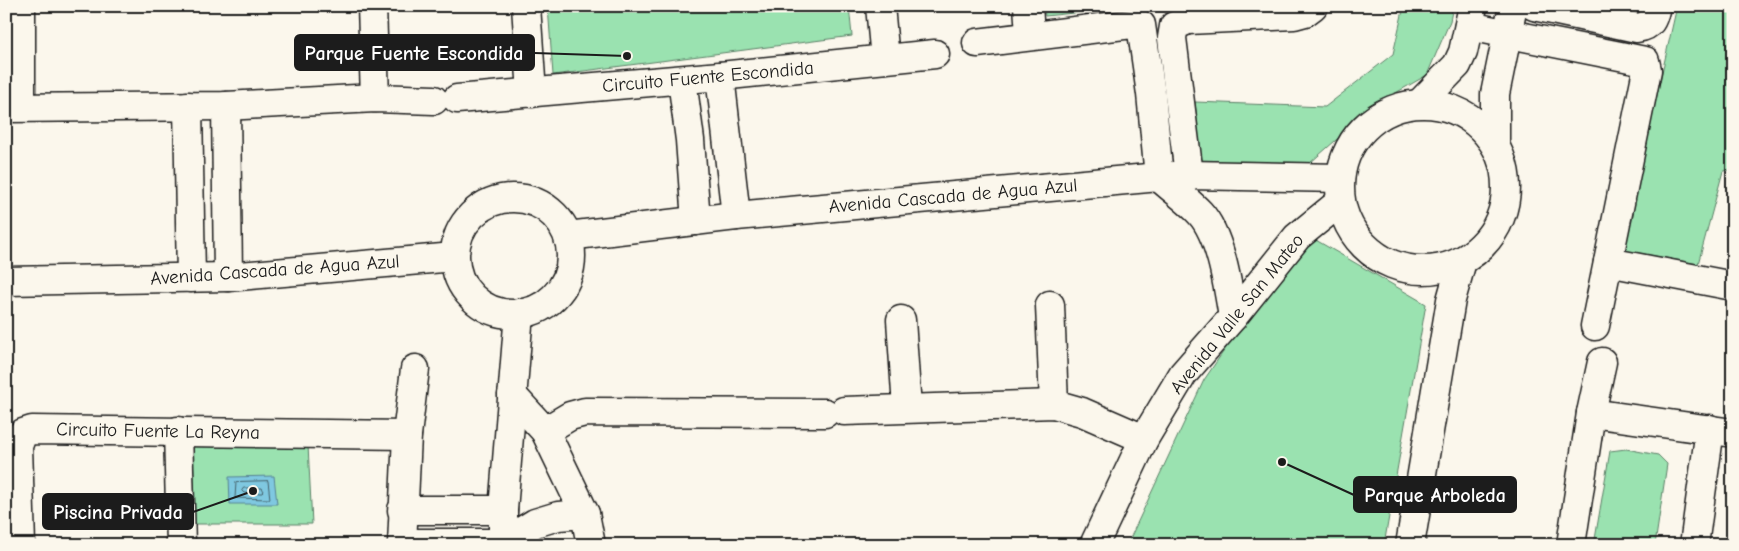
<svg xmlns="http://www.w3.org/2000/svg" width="1739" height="551" viewBox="0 0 1739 551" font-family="'Comic Neue',sans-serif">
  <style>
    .green { fill: #9ae2b0; stroke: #5b7f66 }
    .water { fill: #7fc8e0; stroke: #578392 }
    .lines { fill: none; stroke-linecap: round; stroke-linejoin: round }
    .shore { stroke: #44616a; stroke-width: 1 }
    .minor-casing { stroke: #1c1c1c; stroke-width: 31 }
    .minor { stroke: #fbf7ec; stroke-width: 28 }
    .labels { text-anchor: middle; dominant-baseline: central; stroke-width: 4; stroke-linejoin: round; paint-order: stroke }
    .street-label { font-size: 19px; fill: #1c1c1c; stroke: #fbf7ec }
    .leader { fill: none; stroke: #1c1c1c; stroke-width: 2 }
    .callout-dot { fill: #1c1c1c; stroke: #fbf7ec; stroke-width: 2 }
    .callout { fill: #1c1c1c; stroke: #1c1c1c; stroke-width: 2 }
    .callout-label { font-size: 20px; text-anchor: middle; font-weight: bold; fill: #fff }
  </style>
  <rect width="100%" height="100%" fill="#fbf7ec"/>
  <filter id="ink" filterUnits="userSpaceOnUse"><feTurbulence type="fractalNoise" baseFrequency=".02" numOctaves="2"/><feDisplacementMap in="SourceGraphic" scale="10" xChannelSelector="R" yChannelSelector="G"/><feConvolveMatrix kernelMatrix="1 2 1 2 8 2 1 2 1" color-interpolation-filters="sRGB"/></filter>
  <g filter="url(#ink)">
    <g class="green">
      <polygon points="548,6 849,6 852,36 553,75"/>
      <polygon points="1044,6 1141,6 1045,16"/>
      <polygon points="1404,6 1453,6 1450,21 1427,75 1378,103 1310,163 1202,169 1195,102 1325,107 1393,54"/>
      <polygon points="1677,6 1733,6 1733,170 1723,171 1698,264 1622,250"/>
      <polygon points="1314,239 1426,304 1384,545 1127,545 1204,380 1238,330"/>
      <polygon points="308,445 312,524 195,524 193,446"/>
      <polygon points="1626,449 1658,455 1667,464 1655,545 1594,545 1610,451"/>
    </g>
    <polygon class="water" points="274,476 277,504 230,504 229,477"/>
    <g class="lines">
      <g class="shore">
        <polygon points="268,481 270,499 235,498 236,482"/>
        <polygon points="244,488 262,488 264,491 262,493 244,493 242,491"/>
      </g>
      <defs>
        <g id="minor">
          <polyline points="21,6 21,106"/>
          <polyline points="372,6 375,98"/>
          <polyline points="526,6 532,93"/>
          <polyline points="880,6 885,59"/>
          <polyline points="1028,6 1030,34"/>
          <path d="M1534,6L1637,28C1651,26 1653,20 1656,6"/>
          <polyline points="1469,26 1645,61 1647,70 1595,326"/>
          <path d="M977,43L1132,24L1141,25L1151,94L1159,177C1172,189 1188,200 1200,213C1221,236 1228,287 1233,317"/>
          <polyline points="720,76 736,216"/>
          <polyline points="682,80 690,140 696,221"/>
          <polyline points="457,99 720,76 935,54"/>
          <polyline points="1420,103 1457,65 1463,52 1473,6"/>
          <circle cx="1423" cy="187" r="83"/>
          <polyline points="188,106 191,278"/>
          <polyline points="226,106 228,277"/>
          <polyline points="6,108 226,106 375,98 434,100"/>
          <polyline points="1495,142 1495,94 1513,6"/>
          <polyline points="1189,175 1172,38 1174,26 1188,20 1294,15 1305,12 1313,6"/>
          <circle cx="513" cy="256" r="58"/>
          <polyline points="568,236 736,216 1159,177 1189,175 1340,178"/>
          <polyline points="1608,262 1733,286"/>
          <polyline points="6,281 228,277 454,257"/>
          <polyline points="1050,305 1054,404"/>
          <polyline points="901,320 907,408"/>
          <polyline points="512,395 545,431 585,514 591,545"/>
          <polyline points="844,411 1054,404 1082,412 1144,439"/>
          <polyline points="1591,413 1733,433"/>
          <polyline points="178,431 181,545"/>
          <polyline points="545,431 570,416 585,412 825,413"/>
          <polyline points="402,510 503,510"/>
          <polyline points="402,543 503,543 535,523 558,516 585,514"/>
          <polyline points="21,545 18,446 23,433 32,430 407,435"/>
          <polyline points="402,545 407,435 415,369"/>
          <polyline points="503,545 503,510 519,313"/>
          <polyline points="1094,545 1144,439 1183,374 1233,317 1297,237 1340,202"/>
          <polyline points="1410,545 1451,300 1462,261"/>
          <polyline points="1571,545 1591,413 1602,362"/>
          <polyline points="1694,545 1710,429"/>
        </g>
      </defs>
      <use href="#minor" class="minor-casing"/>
      <use href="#minor" class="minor"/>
    </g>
  </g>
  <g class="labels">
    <g class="street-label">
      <text transform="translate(708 77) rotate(-5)">Circuito Fuente Escondida</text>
      <text transform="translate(953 196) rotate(-5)">Avenida Cascada de Agua Azul</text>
      <text transform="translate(275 270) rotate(-4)">Avenida Cascada de Agua Azul</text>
      <text transform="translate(1237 314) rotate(-51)">Avenida Valle San Mateo</text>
      <text transform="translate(158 431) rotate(1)">Circuito Fuente La Reyna</text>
    </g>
  </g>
  <path class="leader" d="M627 56L534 53M1282 462L1354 495M253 491L193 512"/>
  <g class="callout-dot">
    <circle cx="627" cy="56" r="5"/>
    <circle cx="1282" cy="462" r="5"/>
    <circle cx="253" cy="491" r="5"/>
  </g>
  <g class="callout">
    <rect x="295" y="35" width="239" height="35" rx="5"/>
    <rect x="1354" y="477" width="162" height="35" rx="5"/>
    <rect x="43" y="494" width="150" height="35" rx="5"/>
  </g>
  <g class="callout-label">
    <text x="414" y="60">Parque Fuente Escondida</text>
    <text x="1435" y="502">Parque Arboleda</text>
    <text x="118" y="519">Piscina Privada</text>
  </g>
  <rect width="1739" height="551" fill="none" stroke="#fbf7ec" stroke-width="25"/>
  <rect x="12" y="12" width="1714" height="526" fill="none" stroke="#1c1c1c" stroke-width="2" filter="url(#ink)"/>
</svg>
